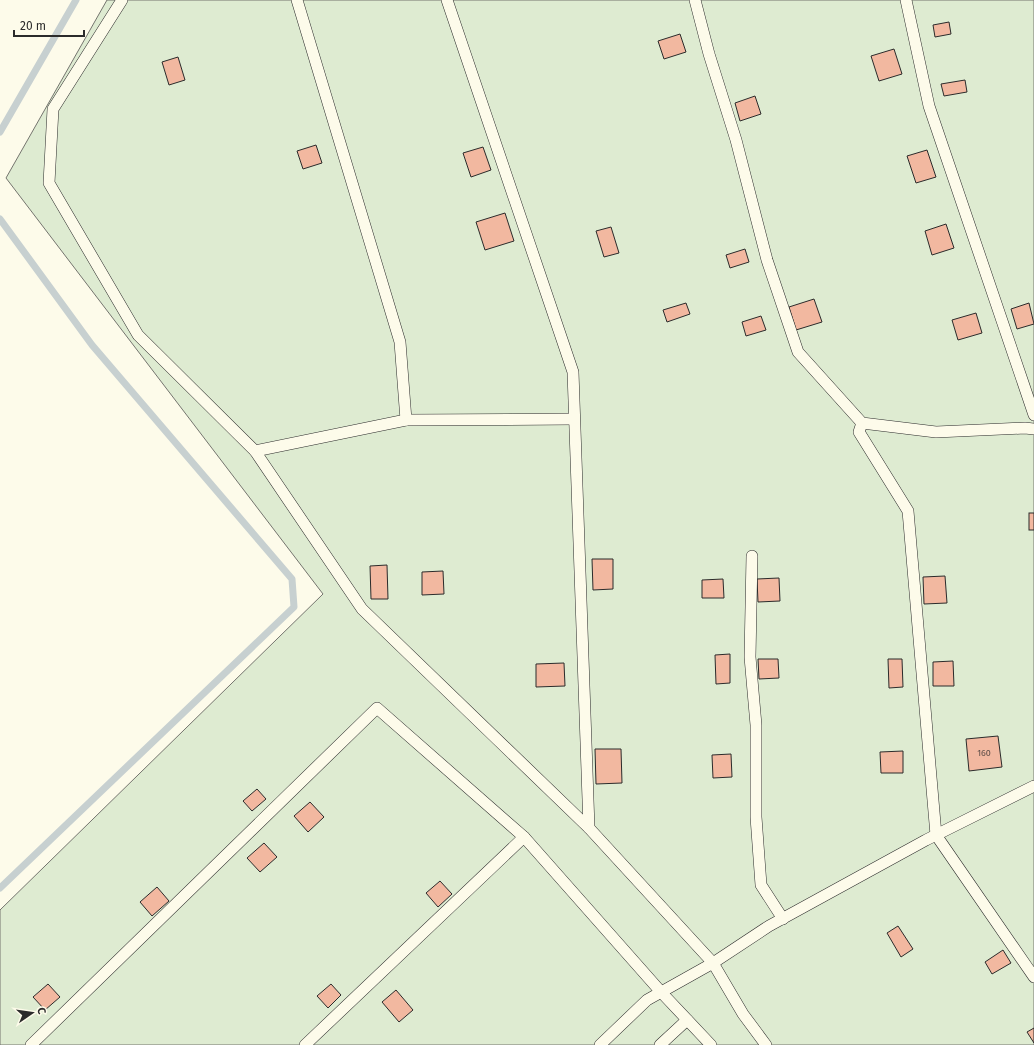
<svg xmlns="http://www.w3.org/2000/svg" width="1034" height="1045" viewBox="0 0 1034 1045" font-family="'Fira Sans',sans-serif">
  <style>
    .green { fill: #deebd1; stroke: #74746e }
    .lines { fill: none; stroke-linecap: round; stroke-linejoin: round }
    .stream { stroke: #c7d0d0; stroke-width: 7 }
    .building { fill: #f2b8a0; stroke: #2b2b2b }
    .lane-casing { stroke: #2b2b2b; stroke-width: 12 }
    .lane { stroke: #fdfbea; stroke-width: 11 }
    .labels { text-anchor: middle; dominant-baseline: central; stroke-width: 3; stroke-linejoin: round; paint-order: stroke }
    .number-label { font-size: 9px; fill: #5d4e48 }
  </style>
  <rect width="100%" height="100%" fill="#fdfbea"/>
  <polygon class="green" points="107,0 1034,0 1034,1045 0,1045 0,910 323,594 6,178"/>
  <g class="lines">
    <g class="stream">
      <polyline points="0,132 76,0"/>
      <polyline points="0,219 92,345 292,579 294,607 0,888"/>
    </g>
  </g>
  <g class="building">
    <polygon points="949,22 951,34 935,37 933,25"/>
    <polygon points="680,34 686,52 664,59 658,41"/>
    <polygon points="894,49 902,74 879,81 871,56"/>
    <polygon points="178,57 185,80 169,85 162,62"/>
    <polygon points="965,80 967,92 944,96 941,84"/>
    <polygon points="755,96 761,114 740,121 735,103"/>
    <polygon points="316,145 322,163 303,169 297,151"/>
    <polygon points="483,147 491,170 471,177 463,153"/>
    <polygon points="927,150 936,177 916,183 907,156"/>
    <polygon points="505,213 514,241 485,250 476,222"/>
    <polygon points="946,224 954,248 932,255 925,231"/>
    <polygon points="611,227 619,253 604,257 596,231"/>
    <polygon points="745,249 749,262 730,268 726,255"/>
    <polygon points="814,299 822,322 796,330 789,307"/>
    <polygon points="686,303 690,314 667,322 663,310"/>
    <polygon points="1029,303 1034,324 1017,329 1011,309"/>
    <polygon points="976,313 982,333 958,340 952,320"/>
    <polygon points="761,316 766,330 746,336 742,322"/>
    <rect x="1029" y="513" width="5" height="17"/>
    <polygon points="592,559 613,559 613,589 593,590"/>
    <polygon points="387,565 388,599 371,599 370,566"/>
    <polygon points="443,571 444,594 422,595 422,572"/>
    <polygon points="945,576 947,603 924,604 923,577"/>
    <polygon points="779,578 780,601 758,602 757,579"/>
    <polygon points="723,579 724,598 702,598 702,580"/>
    <polygon points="730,654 730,683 716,684 715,655"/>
    <polygon points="758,659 778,659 779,678 759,679"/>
    <polygon points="888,659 902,659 903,687 889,688"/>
    <polygon points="953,661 954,686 933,686 933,662"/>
    <polygon points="564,663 565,686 536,687 536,664"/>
    <polygon points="998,736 1002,767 969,771 966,739"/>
    <polygon points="595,749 621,749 622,783 596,784"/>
    <polygon points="903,751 903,773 881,773 880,752"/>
    <polygon points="731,754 732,777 713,778 712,755"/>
    <polygon points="257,789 266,799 252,811 243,801"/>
    <polygon points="310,802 324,817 308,832 294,816"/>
    <polygon points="264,843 277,857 260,872 247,858"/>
    <polygon points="440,881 452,894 438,907 426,893"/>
    <polygon points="157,887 169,901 152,916 140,902"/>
    <polygon points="898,926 913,949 901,957 887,933"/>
    <polygon points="1003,950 1011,963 992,974 985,962"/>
    <polygon points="48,984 60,997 45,1010 33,997"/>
    <polygon points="331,984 341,995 328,1008 317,996"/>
    <polygon points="396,990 413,1010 399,1022 382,1002"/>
    <polygon points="1034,1028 1034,1043 1027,1032"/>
  </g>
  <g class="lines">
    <defs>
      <g id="lane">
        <polyline points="122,0 53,109 49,183 138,335 255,451"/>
        <polyline points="297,0 400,342 406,420 574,419"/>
        <polyline points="447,0 573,372 589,828 713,963 743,1014 766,1045"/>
        <polyline points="695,0 709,54 736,140 767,260 798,352 862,423 936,432 1025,428 1034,429"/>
        <polyline points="906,0 929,106 1034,415"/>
        <polyline points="406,420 255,451 362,609 589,828"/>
        <polyline points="862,423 859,432 908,511 936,835 1034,977"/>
        <polyline points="752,556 750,657 756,725 756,817 761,885 783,919"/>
        <polyline points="31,1045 377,708 524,837"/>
        <polyline points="305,1045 524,837 661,992 711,1045"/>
        <polyline points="600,1045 647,1000 713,963 769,926 926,840 1034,786"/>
        <polyline points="660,1045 687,1020"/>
      </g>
    </defs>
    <use href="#lane" class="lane-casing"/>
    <use href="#lane" class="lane"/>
  </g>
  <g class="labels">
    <g class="number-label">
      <text x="984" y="753">160</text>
    </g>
  </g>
  <g transform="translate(32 1013) rotate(77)" stroke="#fdfbea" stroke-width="3" paint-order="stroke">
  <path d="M0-3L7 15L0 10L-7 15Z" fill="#2b2b2b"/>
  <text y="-6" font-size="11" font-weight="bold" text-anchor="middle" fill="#2b2b2b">С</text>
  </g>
  <path d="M14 30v6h70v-6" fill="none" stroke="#2b2b2b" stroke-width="2"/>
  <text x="20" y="30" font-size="12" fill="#2b2b2b" stroke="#fdfbea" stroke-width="3" paint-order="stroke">20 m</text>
</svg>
